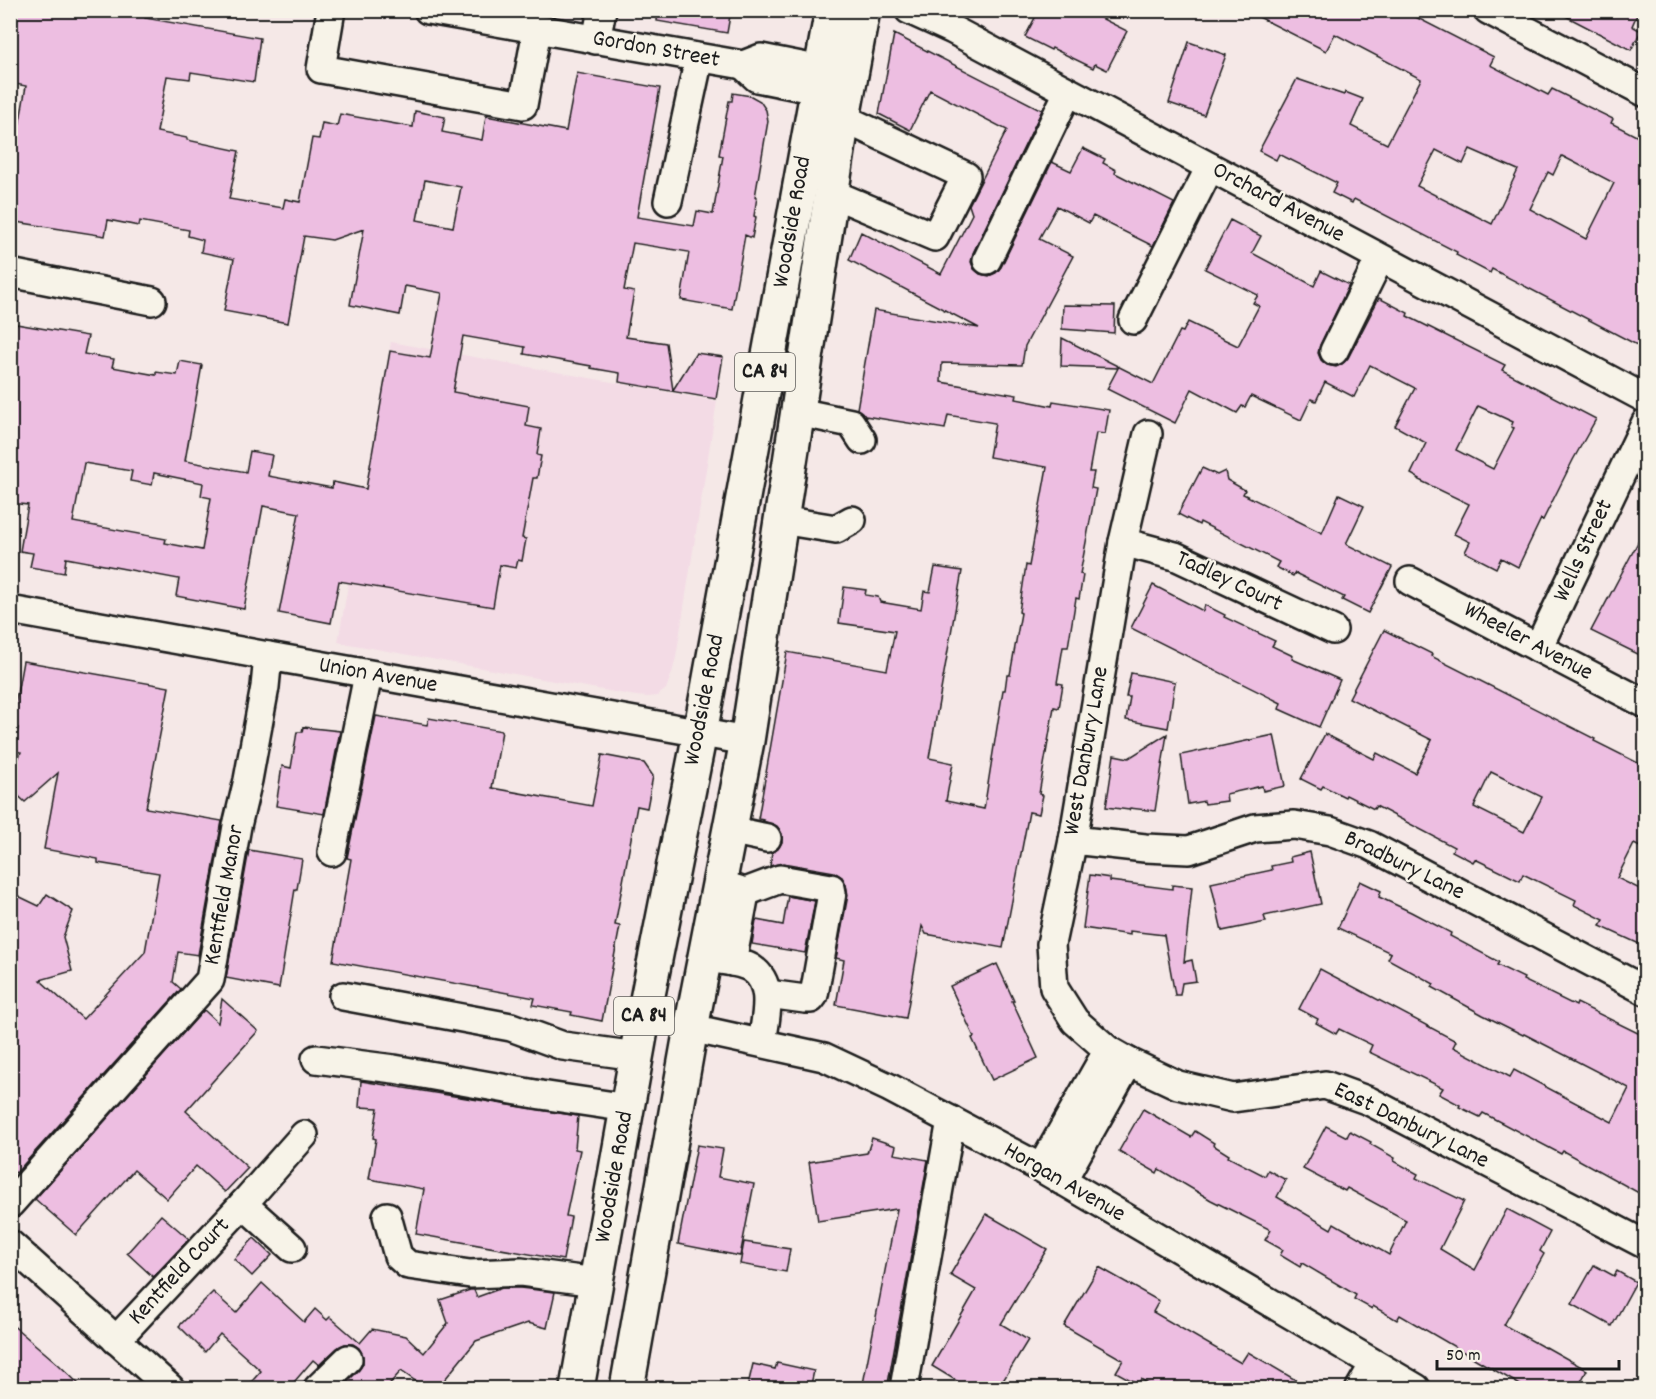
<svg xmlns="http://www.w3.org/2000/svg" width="1656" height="1399" viewBox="0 0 1656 1399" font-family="Dekko,sans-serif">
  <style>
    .built { fill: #f3dbe5 }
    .building { fill: #edbee1; stroke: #1c1c1c; stroke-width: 1.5; fill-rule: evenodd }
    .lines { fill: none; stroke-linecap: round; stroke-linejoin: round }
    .minor-casing { stroke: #1c1c1c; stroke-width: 32 }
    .major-casing { stroke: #1c1c1c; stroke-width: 38 }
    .minor { stroke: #f7f3e8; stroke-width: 27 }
    .major { stroke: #f7f3e8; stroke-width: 33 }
    .labels { text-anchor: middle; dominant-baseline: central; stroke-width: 4.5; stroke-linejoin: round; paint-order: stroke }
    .shield { fill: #f7f3e8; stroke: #5e5c59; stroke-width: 1.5 }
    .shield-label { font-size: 22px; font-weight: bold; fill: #1c1c1c }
    .street-label { font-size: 24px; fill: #1c1c1c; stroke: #f7f3e8 }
  </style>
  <rect width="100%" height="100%" fill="#f5e8e7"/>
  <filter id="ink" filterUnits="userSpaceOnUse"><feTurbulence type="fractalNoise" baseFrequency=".0167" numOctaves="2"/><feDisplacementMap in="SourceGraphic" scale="12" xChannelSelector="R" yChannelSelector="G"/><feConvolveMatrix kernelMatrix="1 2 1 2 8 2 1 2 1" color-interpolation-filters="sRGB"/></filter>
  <g filter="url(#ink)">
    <polygon class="built" points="391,342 717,401 676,657 672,673 666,689 657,696 648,697 636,696 338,642"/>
    <g class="building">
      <path d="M10,10H146L145,18L260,38L254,82L191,72L190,79L167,76L157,132L187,138V140L239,151L229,199L283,208L285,199L300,202L312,138L319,139L322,123L337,126L340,114L413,127L415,111L445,117L442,132L482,140L486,116L566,131L577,73L660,88L637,217L694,226L697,211L713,214L723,156L719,155L729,101H732L733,93L751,96L760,101L766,110L768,121L755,197H757L754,216L756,217L752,238L745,235L732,309L681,300L689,252L633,243L624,290L634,292L626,337L666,343L673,390L696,353L723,357L716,399L619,382L620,373L591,368V366L524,354L525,347L463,336L453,392L529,406L526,426L541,429L537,455L541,456L537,478H533L522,538L526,539L522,561L518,560L516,568L500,565L493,607L339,581L331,623L279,613L299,513L263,506L244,609L176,596L179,579L66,558L64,573L30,567L33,553L20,551L28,505L10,503V323L88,336L84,354L114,359L112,367L156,375V372L177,375L180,361L202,365L185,461L246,472L250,451L272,455L268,476L332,488L333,482L366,489L390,351L430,358L442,293L405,286L400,315L350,305L364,229L332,240L304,236L288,323L224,311L234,259L201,252L203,240L188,236L189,230L140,221L139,226L108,220L105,236L10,221V138L13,126L19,127L26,86L10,83ZM425,180L461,187L453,227L417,220ZM84,463L132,471L130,481L152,485L154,473L203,483L201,496L211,498L202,550L165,543L166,539L73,522Z"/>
      <polygon points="658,10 731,10 727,33 657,21"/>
      <polygon points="1039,10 1085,10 1127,31 1107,70 1095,64 1093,68 1052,48 1051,50 1025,37"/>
      <path d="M1245,10H1402L1494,57L1490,65L1548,95L1552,89L1613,119L1611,123L1646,141V329L1637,345L1492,269L1490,273L1456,255L1457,252L1354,199L1352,203L1332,193L1337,183L1279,154L1276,160L1259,151L1297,79L1344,95L1345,92L1363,99L1351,126L1387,144L1421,79L1335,34L1326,51ZM1470,149L1518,170L1492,224L1417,186L1436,150L1463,164ZM1562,156L1614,183L1586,239L1530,209L1548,172L1553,175Z"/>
      <polygon points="1554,10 1639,10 1632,26 1641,31 1631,50"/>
      <polygon points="894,34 1042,110 973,253 971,262 974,269 980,274 989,276 996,273 1001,267 1052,162 1071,171 1083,148 1105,159 1103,163 1116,170 1115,173 1174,203 1153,246 1093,216 1089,223 1057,206 1039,239 1073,256 1025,346 1022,365 942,363 941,382 1017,395 1016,399 1052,406 1053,401 1109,410 1105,434 1096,433 1089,472 1094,472 1091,488 1096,489 1080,574 1083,575 1079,599 1076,598 1068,647 1063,647 1057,683 1063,684 1059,708 1054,707 1039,794 1043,795 1039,814 1029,812 1003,948 926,934 922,926 906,1018 836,1005 844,960 836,958 848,895 846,885 842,877 834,872 783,863 770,866 772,853 778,849 782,842 782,834 777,826 763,821 764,820 758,819 787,652 887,670 895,631 839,623 844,587 866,590 865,595 878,597 880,602 921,609 924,591 930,592 935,567 962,571 929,758 953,763 946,801 984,809 1003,690 1005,690 1007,675 1010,675 1021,613 1019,612 1026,565 1029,566 1047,467 989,457 995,423 948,415 945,429 865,416 857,409 874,310 979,328 849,260 861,232 941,274 972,214 969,205 1007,130 930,90 910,130 879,114"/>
      <polygon points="1189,42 1226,55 1204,115 1169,103"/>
      <path d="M1230,220L1261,236L1252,253L1314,286L1321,271L1349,285L1320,345L1318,353L1321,360L1327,365L1336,367L1342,364L1348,358L1379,298L1408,313L1407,316L1505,365L1502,370L1596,419L1573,460L1543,520L1541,519L1518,567L1501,558L1496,568L1465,552L1470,542L1454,534L1469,504L1419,480L1420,479L1411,474L1426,443L1395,426L1415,388L1370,365L1354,397L1325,382L1316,401L1311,399L1301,420L1251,396L1245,407L1242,406L1237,413L1192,389L1175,423L1107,389L1118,368L1061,366L1062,338L1153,384L1180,331L1183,332L1188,322L1238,346L1259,306L1253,303L1258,295L1205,269ZM1478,406L1513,422L1511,427L1514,428L1493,469L1456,450Z"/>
      <polygon points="1063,305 1115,306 1114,333 1062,329"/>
      <polygon points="1202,468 1217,475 1225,471 1227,480 1245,490 1243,494 1322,533 1339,494 1364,506 1346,544 1392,567 1368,613 1342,600 1344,597 1295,573 1293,576 1276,567 1279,562 1200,522 1199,525 1178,514"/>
      <polygon points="1646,527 1646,658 1591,631"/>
      <polygon points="1153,585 1203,611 1205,605 1225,615 1224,617 1275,641 1272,646 1293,656 1292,659 1340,680 1319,727 1279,709 1281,703 1131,628"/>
      <path d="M1384,630L1432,654L1431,656L1595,739L1594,741L1646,767V850L1634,844L1617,878L1646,892V947L1600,926L1604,920L1574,905L1576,900L1523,874L1520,881L1475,859L1473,862L1452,851L1454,847L1376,806L1374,809L1346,795L1345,797L1323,786L1321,789L1301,779L1325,734L1374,759L1377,753L1415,773L1432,740L1349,698ZM1491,772L1542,797L1524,832L1474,807Z"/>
      <polygon points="23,661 169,687 146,808 222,821 198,955 178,952 173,982 181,989 16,1173 10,1168 10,892 39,906 47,894 73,911 63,937 72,971 40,980 83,1019 145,952 159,873 98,863 98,859 44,849 58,773 25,802 10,788 10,779 21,752 14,751 18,728 11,727"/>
      <polygon points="1131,673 1175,682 1168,728 1126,720 1130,697 1126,697"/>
      <polygon points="376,716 427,725 429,718 502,731 492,788 592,806 602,755 644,763 653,776 647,808 637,806 615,925 620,926 602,1021 571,1015 572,1012 533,1005 535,998 333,961 351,859 347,858"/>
      <polygon points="303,727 340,731 324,814 276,806 282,766 291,768 297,732 302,732"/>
      <polygon points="1167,734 1155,811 1130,808 1129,810 1106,807 1114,755 1129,758"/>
      <polygon points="1274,735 1285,786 1263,791 1262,786 1226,794 1227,801 1205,804 1204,801 1188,804 1181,755"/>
      <polygon points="249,850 302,859 297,889 295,889 279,988 226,978"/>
      <polygon points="1310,852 1321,904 1264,916 1266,922 1222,931 1211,883 1272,870 1271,866 1291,862 1290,857"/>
      <polygon points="1090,875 1110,878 1110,881 1172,889 1172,885 1192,887 1184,962 1192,960 1196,981 1182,983 1180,995 1175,995 1164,935 1130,931 1130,935 1083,928"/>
      <polygon points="1360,881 1381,891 1379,897 1411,912 1451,933 1450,936 1499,962 1497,965 1524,978 1523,980 1576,1006 1577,1003 1646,1037 1646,1197 1563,1151 1561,1154 1483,1113 1480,1117 1459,1107 1460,1105 1439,1094 1443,1088 1369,1052 1372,1045 1339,1029 1336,1034 1316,1023 1318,1019 1299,1009 1320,969 1456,1041 1453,1047 1510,1077 1514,1070 1612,1122 1629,1088 1524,1034 1523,1035 1483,1015 1432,987 1434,984 1388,959 1391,953 1338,928"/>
      <polygon points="788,896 815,901 805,953 752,944 756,920 783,925"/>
      <polygon points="997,964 1014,1001 1012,1001 1038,1058 992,1080 972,1038 974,1037 950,986"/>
      <polygon points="222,999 258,1031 186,1111 248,1168 225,1192 196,1166 167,1199 134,1170 76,1235 35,1199 204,1010 218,1023"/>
      <polygon points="361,1081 578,1116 575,1149 580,1150 566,1216 571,1217 563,1260 416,1234 424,1189 369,1179 376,1139 373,1138 378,1108 359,1107"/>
      <polygon points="1143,1109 1191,1137 1195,1131 1214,1143 1213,1145 1229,1155 1228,1157 1265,1176 1268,1170 1286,1180 1277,1197 1331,1229 1334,1223 1389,1255 1406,1220 1347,1188 1345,1191 1303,1169 1326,1126 1347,1137 1350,1131 1371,1142 1370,1144 1395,1158 1394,1161 1418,1174 1416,1178 1464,1201 1440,1249 1475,1270 1507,1209 1550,1232 1540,1251 1544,1254 1504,1325 1545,1348 1546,1347 1587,1370 1577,1389 1527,1389 1400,1315 1397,1320 1373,1306 1372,1309 1354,1299 1356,1295 1302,1263 1300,1267 1280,1255 1283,1250 1265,1240 1271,1230 1211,1200 1159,1169 1157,1173 1119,1151"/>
      <polygon points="872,1138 896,1146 894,1154 928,1160 887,1389 862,1389 897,1209 818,1221 809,1162 867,1153"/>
      <polygon points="697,1145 723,1149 718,1177 754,1184 740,1256 678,1244"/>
      <polygon points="986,1214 1047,1249 1001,1324 1028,1340 998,1389 970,1389 932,1366 976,1290 950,1275"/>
      <polygon points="161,1215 189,1239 153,1277 127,1253"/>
      <polygon points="254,1238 272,1255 252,1276 234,1259"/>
      <polygon points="744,1242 790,1249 786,1272 740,1264"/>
      <polygon points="1594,1265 1614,1276 1617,1271 1636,1282 1612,1326 1572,1304"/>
      <polygon points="1099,1267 1159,1301 1153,1312 1241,1363 1248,1352 1311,1389 1156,1389 1141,1379 1138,1384 1116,1372 1123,1360 1064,1326"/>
      <polygon points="262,1283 304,1322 315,1309 327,1320 330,1317 360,1343 372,1329 406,1336 424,1353 448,1323 440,1300 470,1290 474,1290 477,1297 502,1288 520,1288 555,1292 547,1328 528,1323 476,1341 437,1389 427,1389 401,1371 385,1389 345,1389 343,1386 359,1370 363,1364 363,1356 359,1348 353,1344 345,1344 337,1348 319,1365 313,1360 288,1389 245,1389 261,1371 220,1334 205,1352 179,1326 213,1292 236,1313"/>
      <polygon points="10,1323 58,1364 84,1389 10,1389"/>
      <polygon points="777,1363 814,1371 810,1389 747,1389 753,1364 775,1369"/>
    </g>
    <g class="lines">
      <defs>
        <g id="minor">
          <polyline points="331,10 321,69 523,105 537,30"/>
          <polyline points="428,10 743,65 761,58 821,70"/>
          <polyline points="909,10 953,30 1646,399"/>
          <polyline points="1488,10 1646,93"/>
          <polyline points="596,40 602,10"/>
          <polyline points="743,65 757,78 817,90"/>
          <polyline points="831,193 935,237 966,176 843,118"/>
          <polyline points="668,201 699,58"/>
          <polyline points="987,260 1068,92"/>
          <polyline points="10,273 152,301"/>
          <polyline points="1133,320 1210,167"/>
          <polyline points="1334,351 1380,258"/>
          <polyline points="798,412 851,423 862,440"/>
          <polyline points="1148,434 1123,542 1073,840 1051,944 1054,988 1075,1021 1108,1050 1129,1062 1178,1085 1233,1098 1325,1085 1369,1101 1646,1245"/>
          <polyline points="781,520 836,529 852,520"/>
          <polyline points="1123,542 1175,556 1333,630"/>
          <polyline points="1410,581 1646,704"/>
          <polyline points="10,610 747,741"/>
          <polyline points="1538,648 1646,422"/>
          <polyline points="729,830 767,838"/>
          <polyline points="1073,840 1145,848 1189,850 1255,828 1294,825 1330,831 1369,845 1646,991"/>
          <polyline points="332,852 368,675"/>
          <polyline points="729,887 739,890 743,893 744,899 732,962"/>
          <polyline points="743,893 780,879 831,888 832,893 814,995 811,999 805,999 768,994"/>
          <path d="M705,958C718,960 740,961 751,968C776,984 765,1019 762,1043"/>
          <polyline points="343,996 511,1027 563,1046 637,1056"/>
          <polyline points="691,1028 824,1057 890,1088 1041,1168 1416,1388"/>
          <polyline points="316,1059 394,1069 541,1095 628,1108"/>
          <polyline points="1041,1168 1108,1050"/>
          <polyline points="1062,1181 1129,1062"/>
          <polyline points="10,1204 210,980 237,826 248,780 265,687 268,656"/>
          <polyline points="243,1204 292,1248"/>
          <polyline points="387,1216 398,1256 408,1265 470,1274 521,1272 596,1282"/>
          <polyline points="10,1244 170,1388"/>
          <polyline points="116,1340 243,1204 304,1135"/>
          <polyline points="318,1388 348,1359"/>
          <polyline points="904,1388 951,1120"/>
          <polyline points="1360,1388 1374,1364"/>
        </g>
        <g id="major">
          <polyline points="577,1388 641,1030 700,733 832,10"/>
          <polyline points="627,1388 691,1028 747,741 843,118 863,10"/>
        </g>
      </defs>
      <use href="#minor" class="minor-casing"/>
      <use href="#major" class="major-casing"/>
      <use href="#minor" class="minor"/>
      <use href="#major" class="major"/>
    </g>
  </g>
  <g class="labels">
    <g class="shield">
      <rect x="735" y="353" width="60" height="38" rx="4.5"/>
      <rect x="614" y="997" width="60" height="38" rx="4.5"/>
    </g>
    <g class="shield-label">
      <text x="765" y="372">CA 84</text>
      <text x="644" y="1016">CA 84</text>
    </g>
    <g class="street-label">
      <text transform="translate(656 50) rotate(10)">Gordon Street</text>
      <text transform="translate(1278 203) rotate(28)">Orchard Avenue</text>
      <text transform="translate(793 222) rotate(-80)">Woodside Road</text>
      <text transform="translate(1584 551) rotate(-65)">Wells Street</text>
      <text transform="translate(1229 582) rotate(25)">Tadley Court</text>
      <text transform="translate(1528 642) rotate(28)">Wheeler Avenue</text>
      <text transform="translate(378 676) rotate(10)">Union Avenue</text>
      <text transform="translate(705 700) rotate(-79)">Woodside Road</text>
      <text transform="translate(1087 751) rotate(-80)">West Danbury Lane</text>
      <text transform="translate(1404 866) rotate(26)">Bradbury Lane</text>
      <text transform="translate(225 895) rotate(-80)">Kentfield Manor</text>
      <text transform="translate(1411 1126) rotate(26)">East Danbury Lane</text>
      <text transform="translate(615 1177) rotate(-80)">Woodside Road</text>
      <text transform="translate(1064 1183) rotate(30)">Horgan Avenue</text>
      <text transform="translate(180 1272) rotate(-47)">Kentfield Court</text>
    </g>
  </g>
  <rect width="1656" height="1399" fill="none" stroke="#f7f3e8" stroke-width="36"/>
  <rect x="18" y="18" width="1620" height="1363" fill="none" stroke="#1c1c1c" stroke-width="2" filter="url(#ink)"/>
  <path d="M1437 1360v9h182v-9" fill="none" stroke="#1c1c1c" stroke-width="3"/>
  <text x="1446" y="1360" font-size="18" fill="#1c1c1c" stroke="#f7f3e8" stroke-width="4.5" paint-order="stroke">50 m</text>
</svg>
